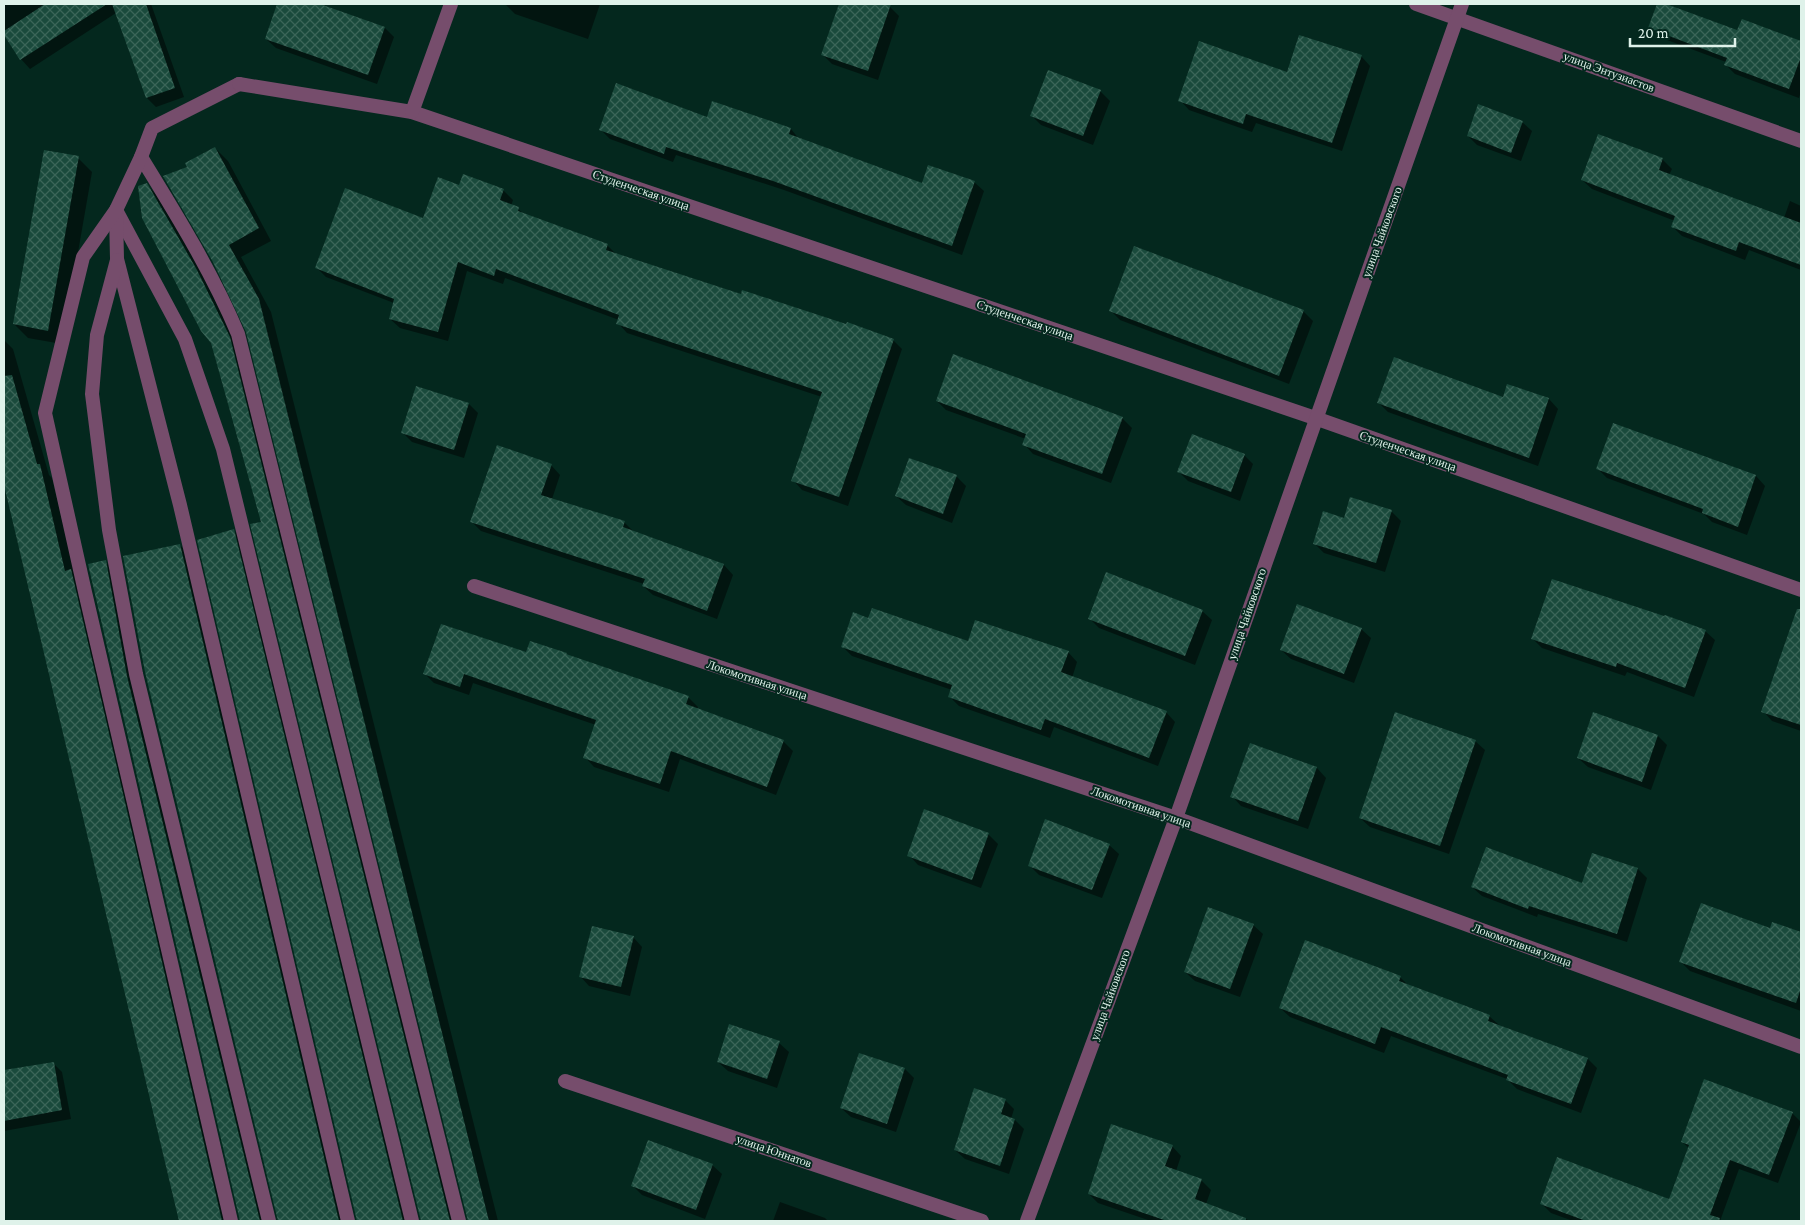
<svg xmlns="http://www.w3.org/2000/svg" width="1805" height="1225" viewBox="0 0 1805 1225" font-family="'Crimson Pro',serif">
  <style>
    .shadow { fill: #0007 }
    .building { fill: url(#building-cross-hatch) }
    .lines { fill: none; stroke-linecap: round; stroke-linejoin: round }
    .service { stroke: #764d6c; stroke-width: 14 }
    .minor { stroke: #764d6c; stroke-width: 14 }
    .labels { text-anchor: middle; dominant-baseline: central; stroke-width: 4; stroke-linejoin: round; paint-order: stroke }
    .street-label { font-size: 12px; fill: #dff2ea; stroke: #04281e }
  </style>
  <defs>
    <pattern id="building-cross-hatch" width="8" height="8" patternUnits="userSpaceOnUse" patternTransform="scale(1.25)"><rect width="8" height="8" fill="#1a4a3c"/><path d="M0 0l8 8M0 8l8-8" fill="none" stroke="#3b6558"/></pattern>
  </defs>
  <rect width="100%" height="100%" fill="#04281e"/>
  <g class="shadow">
    <polygon points="4,4 151,4 184,97 156,107 147,98 116,13 30,69 21,59 4,33"/>
    <polygon points="278,4 316,4 385,28 394,37 377,84 276,48 266,39"/>
    <polygon points="505,4 600,4 588,39 515,14"/>
    <polygon points="840,4 881,4 890,7 899,16 878,80 832,64 823,55"/>
    <polygon points="1658,4 1663,4 1738,32 1743,20 1801,42 1801,91 1799,98 1735,74 1726,65 1726,62 1659,37 1649,28"/>
    <polygon points="1361,56 1370,66 1342,151 1256,123 1252,132 1189,110 1180,100"/>
    <polygon points="1100,91 1110,101 1093,145 1041,125 1032,116"/>
    <polygon points="1522,122 1532,131 1521,161 1477,145 1468,136"/>
    <polygon points="600,129 791,129 799,139 922,185 974,182 984,191 962,255 784,190 676,155 673,162 610,139"/>
    <polygon points="215,148 228,161 271,241 241,257 271,312 498,1221 468,1221 469,1219 248,331 189,168"/>
    <polygon points="78,158 92,172 62,344 28,338 14,324"/>
    <polygon points="1662,159 1672,169 1669,175 1784,218 1790,201 1801,206 1801,270 1749,250 1745,260 1682,236 1673,227 1675,221 1592,189 1582,180"/>
    <polygon points="146,184 159,197 210,284 242,351 459,1221 422,1221 262,523 212,343"/>
    <polygon points="460,187 503,190 513,200 511,206 518,209 524,214 607,245 616,254 742,295 893,340 902,349 848,506 802,490 793,480 822,397 627,333 618,323 619,320 505,278 503,284 467,271 448,341 400,328 390,319 394,303 326,277 316,267 423,220"/>
    <polygon points="1110,310 1303,311 1313,321 1289,384 1120,320"/>
    <polygon points="4,340 13,349 49,475 52,478 231,1221 181,1221 4,479"/>
    <polygon points="1508,385 1549,399 1558,409 1538,466 1388,412 1379,403 1504,399"/>
    <polygon points="937,401 1122,418 1132,428 1111,483 1033,454 1024,444 1026,439 946,410"/>
    <polygon points="469,404 478,413 464,458 412,442 402,432"/>
    <polygon points="1614,425 1756,476 1765,486 1747,535 1712,522 1704,514 1607,478 1598,469"/>
    <polygon points="1244,455 1253,464 1240,501 1188,481 1179,472"/>
    <polygon points="551,465 560,475 552,499 624,522 634,532 724,565 733,575 717,619 653,595 643,586 644,584 481,531 472,522"/>
    <polygon points="956,476 966,486 952,523 906,505 896,496"/>
    <polygon points="1350,499 1392,512 1401,521 1385,572 1324,553 1314,543 1344,519"/>
    <polygon points="233,530 246,543 412,1221 358,1221"/>
    <polygon points="180,545 192,558 348,1221 278,1221"/>
    <polygon points="105,561 118,574 269,1221 241,1221 89,565"/>
    <polygon points="1202,611 1212,620 1195,665 1099,628 1089,618"/>
    <polygon points="1361,629 1371,638 1354,683 1291,659 1281,650"/>
    <polygon points="1705,631 1715,640 1694,697 1627,672 1625,676 1542,648 1533,639"/>
    <polygon points="968,643 1068,652 1077,662 1072,678 1166,712 1175,722 1158,766 1054,727 1050,738 959,706 950,697 952,690 852,656 842,646"/>
    <polygon points="1784,651 1801,657 1801,731 1772,721 1763,711"/>
    <polygon points="527,654 568,656 688,697 698,707 697,710 784,742 793,751 776,795 680,759 669,792 594,767 585,757 596,725 473,683 469,695 434,683 425,674"/>
    <polygon points="1658,736 1667,745 1651,790 1588,767 1578,758"/>
    <polygon points="1475,741 1485,750 1449,854 1370,827 1360,818"/>
    <polygon points="1251,744 1317,768 1326,778 1308,829 1241,806 1232,796"/>
    <polygon points="988,834 998,844 981,888 918,865 909,855"/>
    <polygon points="1109,845 1119,854 1102,898 1039,875 1029,865"/>
    <polygon points="1593,854 1638,869 1647,878 1627,942 1538,914 1537,917 1482,896 1472,887 1583,885"/>
    <polygon points="1773,923 1801,933 1801,1011 1690,971 1681,962 1771,930"/>
    <polygon points="1253,925 1263,934 1240,997 1195,981 1185,972"/>
    <polygon points="633,937 642,947 630,996 589,986 580,976"/>
    <polygon points="1400,977 1410,987 1489,1016 1499,1025 1588,1059 1597,1068 1581,1113 1517,1089 1507,1079 1391,1036 1384,1053 1290,1017 1280,1008"/>
    <polygon points="779,1043 789,1052 777,1088 728,1071 718,1062"/>
    <polygon points="860,1054 905,1069 914,1078 896,1132 851,1117 841,1108"/>
    <polygon points="53,1063 62,1072 71,1119 4,1131 4,1072"/>
    <polygon points="1005,1100 1014,1109 1011,1119 1015,1120 1024,1129 1009,1174 965,1159 955,1150"/>
    <polygon points="1792,1113 1801,1122 1778,1183 1739,1169 1720,1221 1573,1221 1551,1213 1541,1203 1670,1201 1689,1148 1682,1142"/>
    <polygon points="1172,1146 1181,1156 1176,1171 1201,1180 1211,1190 1206,1204 1251,1221 1151,1221 1098,1203 1089,1194"/>
    <polygon points="712,1165 722,1174 705,1219 642,1195 632,1185"/>
    <polygon points="780,1202 825,1218 828,1221 773,1221"/>
  </g>
  <g class="building">
    <polygon points="45,4 107,4 20,60 4,35 4,31"/>
    <polygon points="112,4 146,4 175,88 146,98"/>
    <polygon points="277,4 320,4 385,27 368,75 265,39"/>
    <polygon points="839,4 891,4 868,71 821,55"/>
    <polygon points="1657,4 1666,4 1737,30 1742,19 1801,41 1801,57 1789,89 1724,65 1727,58 1648,28"/>
    <polygon points="1299,35 1362,55 1332,143 1246,114 1243,124 1178,101 1199,41 1287,72"/>
    <polygon points="1048,70 1101,90 1083,136 1030,116"/>
    <polygon points="616,83 707,117 712,101 791,128 789,134 922,183 928,165 975,181 952,246 773,181 666,147 664,154 599,130"/>
    <polygon points="1478,104 1523,121 1511,153 1467,136"/>
    <polygon points="1598,134 1663,158 1659,170 1801,223 1801,265 1739,242 1736,251 1671,227 1675,216 1581,180"/>
    <polygon points="215,147 259,228 229,245 259,299 489,1221 468,1221 246,332 213,262 163,176 187,167 185,163"/>
    <polygon points="44,150 79,156 48,331 13,324"/>
    <polygon points="463,174 504,189 500,200 519,207 518,211 608,244 606,250 741,294 742,290 846,324 847,322 894,339 839,497 791,481 822,392 616,324 619,315 496,269 494,276 458,262 438,332 389,319 394,299 315,268 345,188 423,218 438,177 459,185"/>
    <polygon points="147,183 197,270 230,337 450,1221 421,1221 250,524 261,522 211,343 201,331 142,218 138,186"/>
    <polygon points="1134,246 1304,310 1279,376 1109,311"/>
    <polygon points="953,354 1123,417 1102,474 1022,445 1026,434 936,401"/>
    <polygon points="1394,357 1503,397 1507,384 1549,398 1529,458 1377,403"/>
    <polygon points="12,375 37,464 40,464 65,571 71,569 222,1221 179,1221 4,485 4,376"/>
    <polygon points="416,386 469,403 454,450 401,433"/>
    <polygon points="1613,423 1756,475 1738,527 1702,513 1703,509 1596,469"/>
    <polygon points="1192,434 1245,454 1231,492 1177,472"/>
    <polygon points="497,445 552,464 541,495 625,521 623,527 724,564 707,611 642,586 645,579 470,522"/>
    <polygon points="909,458 957,475 943,514 895,496"/>
    <polygon points="1350,497 1392,510 1376,563 1313,544 1323,511 1344,518"/>
    <polygon points="234,529 403,1221 357,1221 197,540"/>
    <polygon points="180,544 339,1221 278,1221 145,672 123,556"/>
    <polygon points="106,560 127,676 260,1221 240,1221 88,564"/>
    <polygon points="1106,572 1203,610 1185,656 1088,619"/>
    <polygon points="1552,579 1664,616 1665,615 1706,630 1685,688 1617,663 1616,667 1531,639"/>
    <polygon points="1297,604 1362,628 1344,674 1280,650"/>
    <polygon points="872,608 968,641 975,620 1069,651 1061,672 1167,711 1149,758 1045,719 1041,730 948,697 952,685 841,647 853,612 868,618"/>
    <polygon points="1797,609 1801,609 1801,725 1761,712"/>
    <polygon points="441,624 526,652 530,641 567,653 566,654 689,696 686,704 784,740 767,787 671,751 660,784 583,758 596,720 464,674 460,687 423,674"/>
    <polygon points="1395,712 1476,740 1440,846 1359,818"/>
    <polygon points="1593,712 1658,735 1642,782 1577,758"/>
    <polygon points="1250,743 1317,767 1298,821 1230,797"/>
    <polygon points="924,809 989,833 972,880 907,856"/>
    <polygon points="1045,819 1110,844 1092,890 1028,866"/>
    <polygon points="1486,847 1582,883 1592,853 1638,868 1617,934 1529,906 1528,909 1471,887"/>
    <polygon points="1701,903 1770,928 1772,922 1801,932 1801,988 1796,1003 1679,962"/>
    <polygon points="1208,907 1254,924 1230,989 1184,972"/>
    <polygon points="592,926 634,936 621,987 579,977"/>
    <polygon points="1305,940 1401,976 1399,981 1490,1015 1488,1021 1588,1058 1571,1104 1506,1080 1508,1075 1381,1027 1375,1044 1279,1008"/>
    <polygon points="729,1024 780,1041 767,1079 717,1062"/>
    <polygon points="859,1053 905,1068 887,1124 840,1108"/>
    <polygon points="54,1062 62,1110 4,1121 4,1070"/>
    <polygon points="1704,1079 1793,1112 1769,1175 1730,1160 1710,1215 1720,1218 1719,1221 1586,1221 1540,1204 1557,1157 1669,1199 1689,1145 1681,1142"/>
    <polygon points="974,1088 1006,1099 1001,1114 1015,1119 1000,1166 954,1150"/>
    <polygon points="1111,1124 1173,1145 1165,1166 1202,1179 1195,1199 1246,1218 1246,1221 1167,1221 1088,1194"/>
    <polygon points="648,1140 713,1164 696,1210 631,1186"/>
  </g>
  <g class="lines">
    <g class="service">
      <path d="M141,157C176,214 212,272 238,334L459,1221"/>
      <polyline points="116,210 185,339 223,449 412,1221"/>
      <polyline points="116,212 117,259 180,505 348,1221"/>
      <polyline points="117,260 97,335 92,394 109,530 136,674 269,1221"/>
      <polyline points="231,1221 85,592 45,413 83,257 116,210 141,157 152,128 239,84"/>
    </g>
    <g class="minor">
      <polyline points="1416,4 1801,141"/>
      <polyline points="239,84 412,112 1315,418 1801,590"/>
      <polyline points="412,112 451,4"/>
      <polyline points="474,586 1176,818 1801,1047"/>
      <polyline points="565,1081 982,1221"/>
      <polyline points="1027,1221 1176,818 1462,4"/>
    </g>
  </g>
  <g class="labels">
    <g class="street-label">
      <text transform="translate(1609 72) rotate(20)">улица Энтузиастов</text>
      <text transform="translate(641 190) rotate(19)">Студенческая улица</text>
      <text transform="translate(1382 232) rotate(-70)">улица Чайковского</text>
      <text transform="translate(1025 320) rotate(19)">Студенческая улица</text>
      <text transform="translate(1408 451) rotate(19)">Студенческая улица</text>
      <text transform="translate(1247 614) rotate(-71)">улица Чайковского</text>
      <text transform="translate(757 680) rotate(18)">Локомотивная улица</text>
      <text transform="translate(1141 807) rotate(19)">Локомотивная улица</text>
      <text transform="translate(1522 945) rotate(20)">Локомотивная улица</text>
      <text transform="translate(1110 995) rotate(-70)">улица Чайковского</text>
      <text transform="translate(774 1151) rotate(19)">улица Юннатов</text>
    </g>
  </g>
  <rect width="1805" height="1225" fill="none" stroke="#dff2ea" stroke-width="10"/>
  <path d="M1630 38v8h105v-8" fill="none" stroke="#dff2ea" stroke-width="2.5"/>
  <text x="1638" y="38" font-size="15" fill="#dff2ea" stroke="#04281e" stroke-width="4" paint-order="stroke">20 m</text>
</svg>
